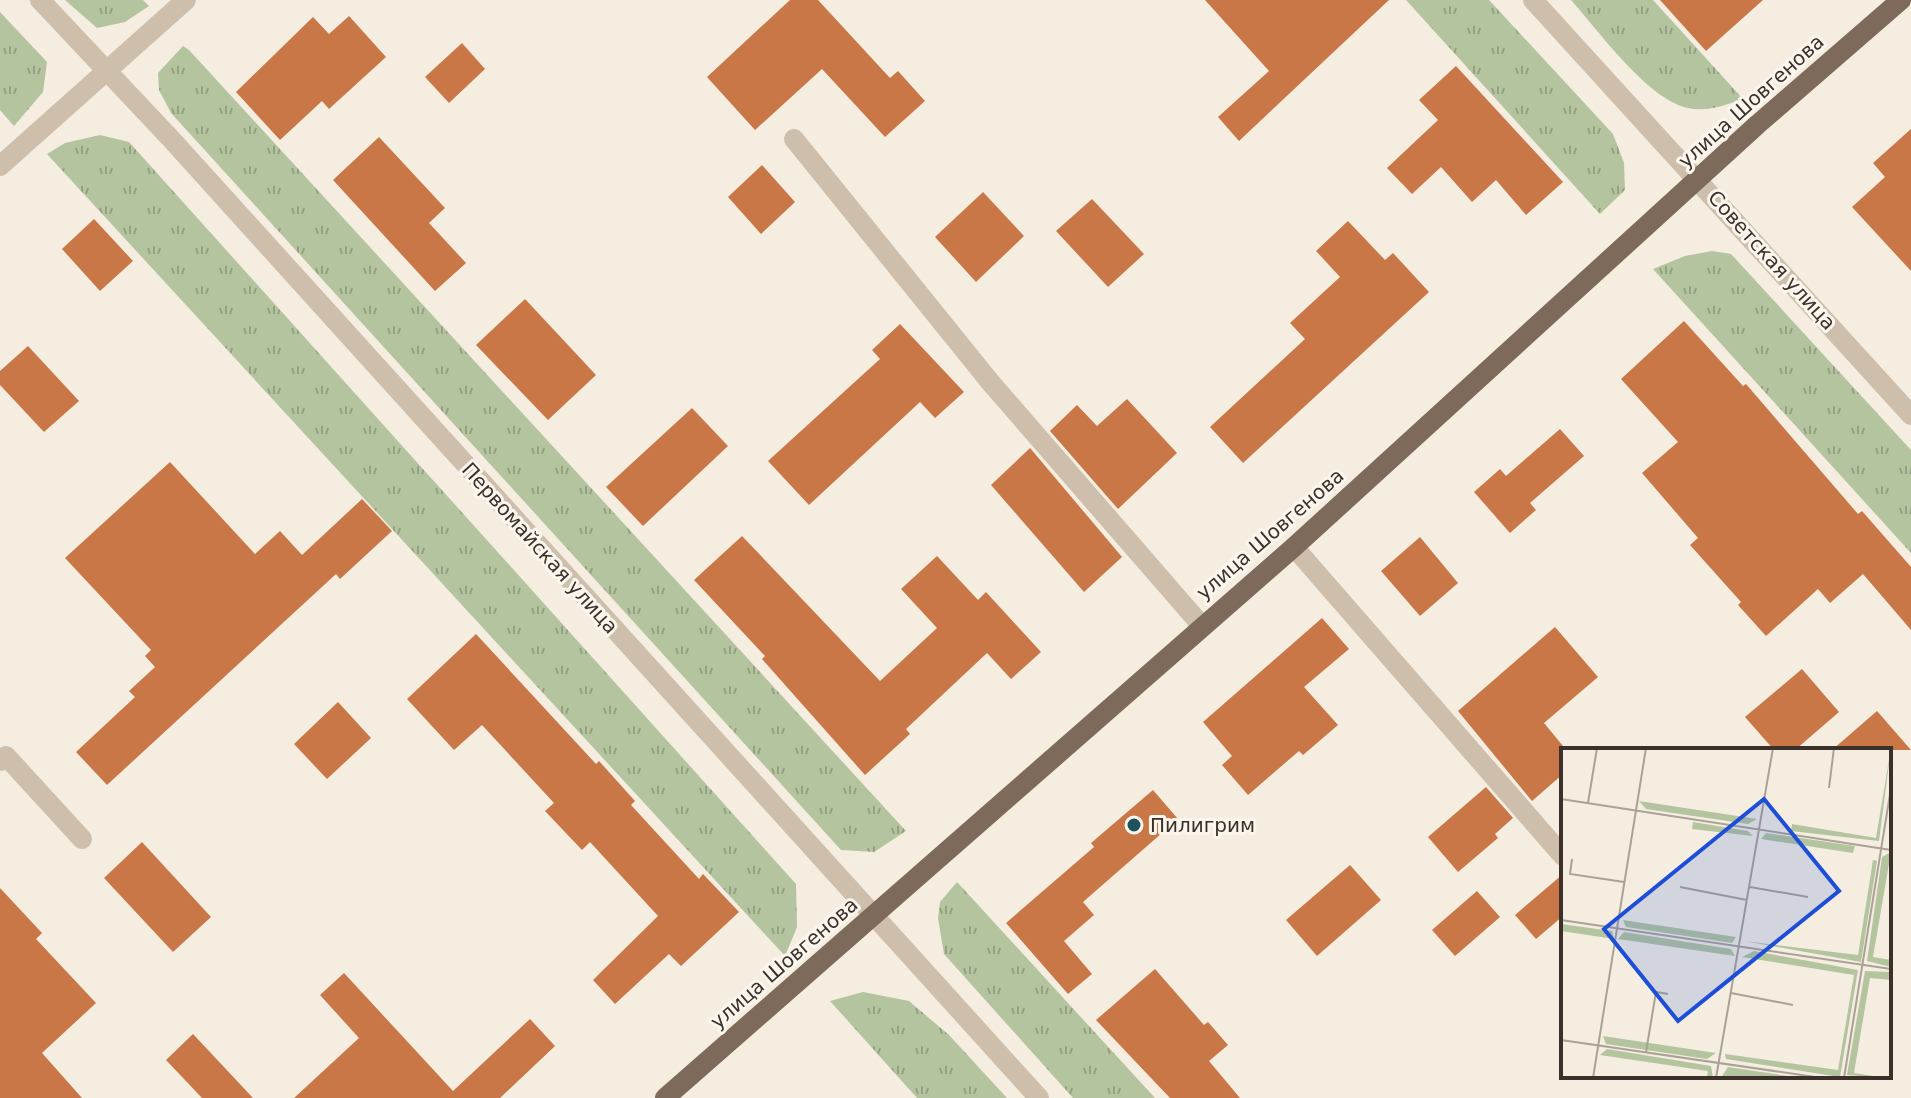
<svg xmlns="http://www.w3.org/2000/svg" width="1911" height="1098" viewBox="0 0 1911 1098" font-family="'DejaVu Sans',sans-serif">
  <style>
    .grass { fill: url(#grass-tufts) }
    .building { fill: #ca7748 }
    .lines { fill: none; stroke-linecap: round; stroke-linejoin: round }
    .minor { stroke: #cdbfab; stroke-width: 20 }
    .major { stroke: #7d6a5b; stroke-width: 20 }
    .poi-dot { fill: #1e535e; stroke: #fbf6ed; stroke-width: 3 }
    .labels { text-anchor: middle; dominant-baseline: central; stroke-width: 6; stroke-linejoin: round; paint-order: stroke }
    .street-label { font-size: 20px; fill: #3b312a; stroke: #fbf6ed }
    .poi-label { font-size: 20px; fill: #3b312a; stroke: #fbf6ed; text-anchor: start }
    .inset-road { fill: none; stroke: #aaa297; stroke-width: 2 }
    .view { fill: #1d4ed8; fill-opacity: 0.15; stroke: #1d4ed8; stroke-width: 4 }
    .inset-edge { fill: none; stroke: #3b312a; stroke-width: 4 }
  </style>
  <defs>
    <pattern id="grass-tufts" width="24" height="20" patternUnits="userSpaceOnUse" patternTransform="scale(2)"><rect width="24" height="20" fill="#b3c49f"/><path d="M3 7l-1-3M5 7V3M7 7l1-3M15 17l-1-3M17 17v-4M19 17l1-3" fill="none" stroke="#93a082"/></pattern>
  </defs>
  <rect width="100%" height="100%" fill="#f4ede0"/>
  <g class="grass">
    <polygon points="65,0 143,0 149,6 125,22 97,28"/>
    <polygon points="1406,0 1489,0 1613,134 1624,163 1625,190 1600,214"/>
    <path d="M1571,0H1653L1743,99C1726,105 1707,112 1688,108C1647,99 1599,31 1571,0Z"/>
    <polygon points="0,12 47,62 43,92 14,126 0,110"/>
    <polygon points="183,46 189,50 906,831 874,852 841,850 171,113 159,90 158,73"/>
    <polygon points="100,135 129,142 796,884 797,927 785,956 47,154 65,143"/>
    <polygon points="1712,251 1731,254 1911,450 1911,553 1653,269 1685,256"/>
    <polygon points="957,882 1155,1098 1073,1098 944,954 938,918 940,902"/>
    <polygon points="863,992 909,1001 949,1035 1007,1098 917,1098 830,1001"/>
  </g>
  <g class="building">
    <polygon points="790,0 818,0 890,78 898,71 925,101 885,137 822,69 755,130 707,77"/>
    <polygon points="1205,0 1389,0 1239,141 1218,117 1269,71"/>
    <polygon points="1660,0 1763,0 1706,51"/>
    <polygon points="349,16 386,57 329,109 322,101 280,140 236,92 313,17 329,34"/>
    <polygon points="462,43 485,69 449,103 425,77"/>
    <polygon points="1456,66 1563,182 1526,215 1496,180 1472,202 1441,167 1412,194 1387,168 1438,120 1419,100"/>
    <polygon points="1911,129 1911,271 1852,207 1885,177 1873,163"/>
    <polygon points="379,137 445,208 429,223 466,263 435,291 333,180"/>
    <polygon points="762,165 795,202 761,234 728,197"/>
    <polygon points="983,192 1024,236 976,282 935,237"/>
    <polygon points="1092,199 1144,254 1108,287 1056,231"/>
    <polygon points="94,219 133,261 100,291 62,249"/>
    <polygon points="1348,221 1385,260 1393,253 1429,292 1243,463 1210,427 1305,339 1290,323 1340,277 1316,251"/>
    <polygon points="525,299 596,375 548,420 476,345"/>
    <polygon points="1684,321 1743,386 1746,384 1858,514 1862,511 1911,567 1911,630 1863,574 1830,603 1818,589 1766,636 1738,605 1741,602 1690,545 1698,538 1642,473 1678,442 1621,379"/>
    <polygon points="900,324 964,392 935,418 920,402 809,505 768,461 880,359 872,350"/>
    <polygon points="28,346 79,401 44,432 0,385 0,371"/>
    <polygon points="1127,399 1177,453 1118,509 1050,431 1077,405 1097,426"/>
    <polygon points="692,408 728,446 643,526 606,487"/>
    <polygon points="1560,429 1584,456 1530,503 1536,510 1510,533 1474,492 1500,469 1506,476"/>
    <polygon points="1030,448 1122,557 1084,592 991,485"/>
    <polygon points="170,462 255,554 280,531 302,555 362,499 392,531 340,579 336,574 107,785 76,752 135,697 129,691 155,667 145,656 151,650 65,558"/>
    <polygon points="742,536 880,681 937,628 901,589 937,556 978,600 986,592 1041,652 1011,679 987,653 906,729 910,734 865,775 762,659 765,656 694,580"/>
    <polygon points="1420,537 1458,583 1420,616 1381,571"/>
    <polygon points="1322,618 1349,649 1304,687 1338,725 1303,755 1299,751 1248,795 1222,765 1232,756 1203,722"/>
    <polygon points="1555,627 1598,677 1544,723 1563,746 1563,774 1532,801 1458,711"/>
    <polygon points="476,634 596,764 599,761 635,801 631,805 699,879 703,874 739,912 681,966 669,954 615,1004 593,980 658,916 590,842 582,850 545,811 554,803 482,725 454,750 407,699"/>
    <polygon points="1802,669 1839,712 1795,750 1774,750 1745,717"/>
    <polygon points="338,702 371,738 327,779 294,744"/>
    <polygon points="1877,711 1911,750 1832,750"/>
    <polygon points="1486,787 1513,818 1495,834 1498,838 1458,872 1428,837"/>
    <polygon points="1153,790 1178,819 1083,902 1094,915 1064,941 1092,974 1068,994 1006,923 1094,847 1091,843"/>
    <polygon points="142,842 211,917 173,952 104,878"/>
    <polygon points="1350,865 1381,900 1317,956 1286,920"/>
    <polygon points="1563,874 1563,916 1536,939 1515,915"/>
    <polygon points="0,888 42,933 36,939 96,1003 42,1053 82,1098 0,1098"/>
    <polygon points="1477,891 1500,917 1455,956 1432,930"/>
    <polygon points="1155,969 1204,1025 1208,1022 1228,1045 1209,1061 1240,1098 1170,1098 1096,1020"/>
    <polygon points="344,973 453,1091 530,1019 555,1046 500,1098 294,1098 359,1038 320,995"/>
    <polygon points="193,1034 253,1098 202,1098 166,1060"/>
  </g>
  <g class="lines">
    <g class="minor">
      <polyline points="40,0 172,140 1039,1098"/>
      <polyline points="1533,0 1911,415"/>
      <polyline points="794,139 991,383 1202,626"/>
      <polyline points="0,166 186,0"/>
      <polyline points="1294,547 1563,856"/>
      <polyline points="0,761 6,756 82,839"/>
    </g>
    <polyline class="major" points="665,1098 1294,547 1758,124 1901,0"/>
  </g>
  <circle class="poi-dot" cx="1134" cy="825" r="8"/>
  <g class="labels">
    <g class="street-label">
      <text transform="translate(1751 101) rotate(-42)">улица Шовгенова</text>
      <text transform="translate(1772 260) rotate(48)">Советская улица</text>
      <text transform="translate(1270 534) rotate(-41)">улица Шовгенова</text>
      <text transform="translate(540 548) rotate(48)">Первомайская улица</text>
      <text transform="translate(784 963) rotate(-41)">улица Шовгенова</text>
    </g>
    <g class="poi-label">
      <text x="1150" y="825">Пилигрим</text>
    </g>
  </g>
  <g transform="translate(1561 748)">
    <rect width="330" height="330" fill="#f4ede0"/>
    <path d="M330,0L318,93L230,83L231,76L315,90ZM78,53L196,71L187,76L85,61ZM132,74L187,83L192,88L131,81ZM205,85L294,98L292,105L200,91ZM330,104L312,209L330,212V219L306,213L321,109ZM312,112L316,113L300,214L183,193L297,207ZM62,172L175,189L171,195L65,179ZM0,176L51,183L53,191L0,183ZM63,184L170,201L174,208L57,191ZM193,203L297,222L279,329L165,311L164,306L277,322L293,227L181,209ZM304,223L330,224V232L309,230L293,325L325,330L286,327ZM42,288L155,305L146,311L45,296ZM46,301L150,318L152,330H146L147,323L39,307ZM167,319L240,330H160Z" fill="#b3c49f"/>
    <path class="inset-road" d="M268,40L273,0M0,51L330,102M27,55L36,0M11,111L9,126L63,134M119,139L186,152M189,139L247,149M0,172L330,221M170,245L232,257M0,292L261,330M85,304L95,244L107,246M32,330L85,0M155,330L212,0M283,330L330,40"/>
    <path class="view" d="M203,51L278,143L117,273L43,181Z"/>
    <rect width="330" height="330" class="inset-edge"/>
  </g>
</svg>
